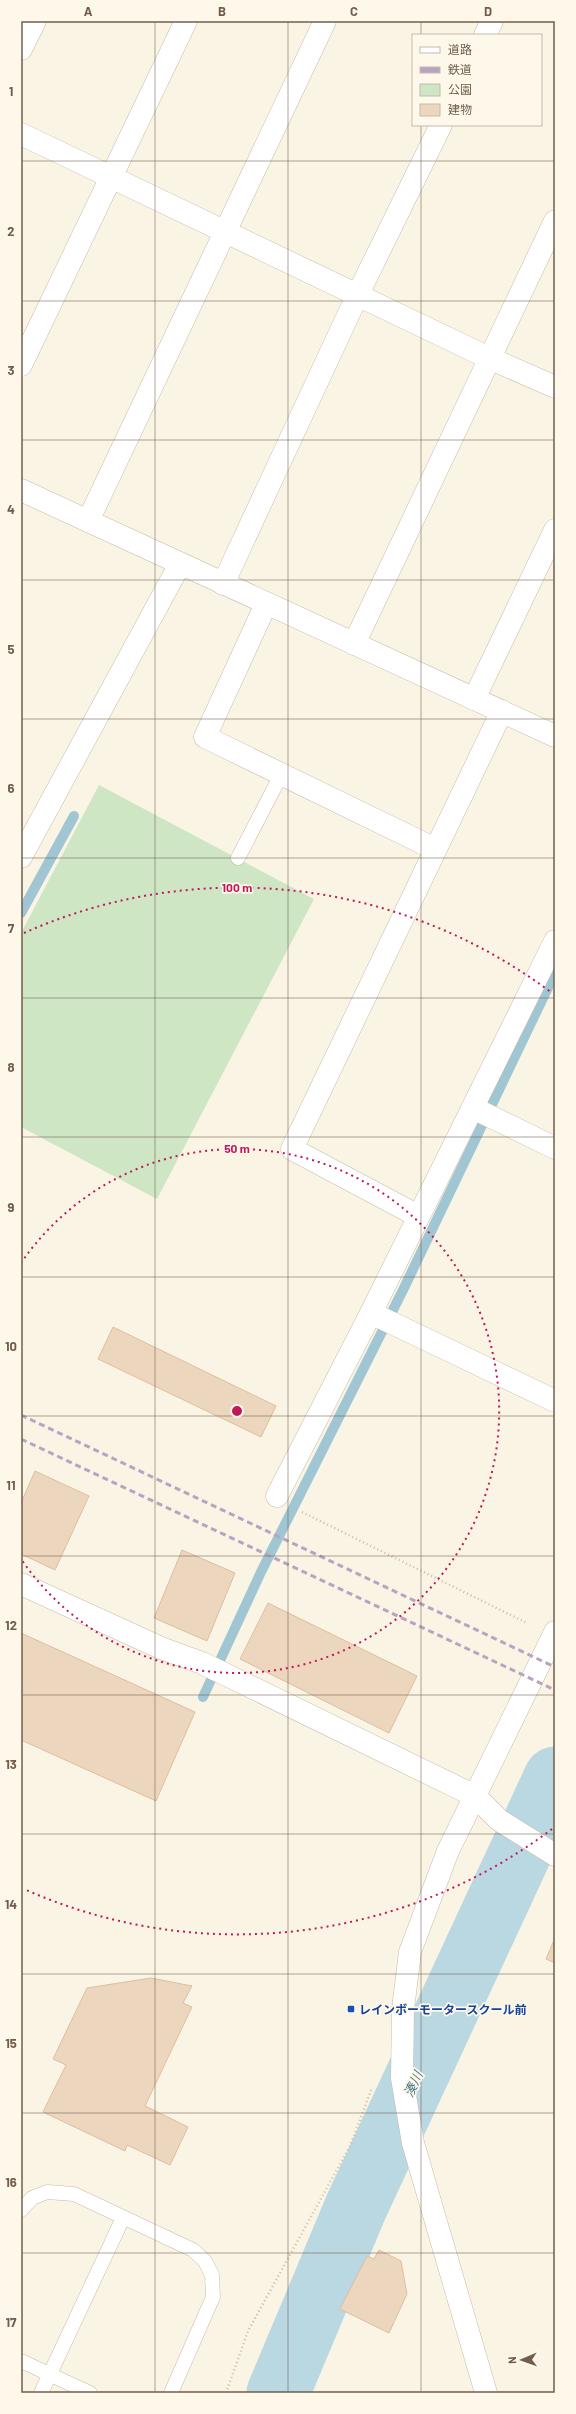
<svg xmlns="http://www.w3.org/2000/svg" width="576" height="2414" viewBox="0 0 576 2414" font-family="Barlow,'Noto Sans JP',sans-serif">
  <style>
    .green { fill: #cee6c4 }
    .lines { fill: none; stroke-linecap: round; stroke-linejoin: round }
    .stream { stroke: #a1c6d3; stroke-width: 10 }
    .river { stroke: #bad8e2; stroke-width: 63 }
    .building { fill: #edd6be; stroke: #debea0 }
    .service-casing { stroke: #cabcab; stroke-width: 15 }
    .minor-casing { stroke: #cabcab; stroke-width: 23 }
    .tertiary-casing { stroke: #cabcab; stroke-width: 23 }
    .path { stroke: #d2b9a1; stroke-width: 2.5; stroke-dasharray: 1 3; stroke-linecap: butt }
    .service { stroke: #fff; stroke-width: 14 }
    .minor { stroke: #fff; stroke-width: 22 }
    .tertiary { stroke: #fff; stroke-width: 22 }
    .rail { stroke: #b8a4c2; stroke-width: 3; stroke-dasharray: 6 4; stroke-linecap: butt }
    .grid { fill: none; stroke: #705d4c; stroke-width: 1; stroke-opacity: 0.55 }
    .ring { fill: none; stroke: #c2185b; stroke-width: 2; stroke-dasharray: 2 4 }
    .transit-dot { fill: #1a4fb4; stroke: #fdf8ea; stroke-width: 1.5 }
    .labels { text-anchor: middle; dominant-baseline: central; stroke-width: 3.5; stroke-linejoin: round; paint-order: stroke }
    .transit-label { font-size: 12px; font-weight: bold; fill: #164399; stroke: #fdf8ea; text-anchor: start }
    .water-label { font-size: 13px; font-style: italic; fill: #4b7889; stroke: #fdf8ea }
    .centre { fill: #c2185b; stroke: #fdf8ea; stroke-width: 2 }
    .ring-label { font-size: 12px; text-anchor: middle; font-weight: bold; fill: #c2185b; stroke: #fdf8ea; stroke-width: 3.5; stroke-linejoin: round; paint-order: stroke }
    .neatline { fill: none; stroke: #705d4c; stroke-width: 1.5 }
    .grid-label { font-size: 13px; text-anchor: middle; font-weight: bold; fill: #705d4c }
  </style>
  <rect width="100%" height="100%" fill="#faf4e4"/>
  <polygon class="green" points="99,785 314,899 157,1199 21,1127 21,933"/>
  <g class="lines">
    <g class="stream">
      <polyline points="21,913 74,816"/>
      <polyline points="203,1697 261,1572 404,1288 555,973"/>
    </g>
    <polyline class="river" points="278,2393 356,2207 555,1778"/>
  </g>
  <g class="building">
    <polygon points="113,1327 276,1406 261,1437 98,1359"/>
    <polygon points="35,1471 89,1496 55,1570 21,1554 21,1503"/>
    <polygon points="182,1550 235,1573 207,1641 154,1618"/>
    <polygon points="268,1603 417,1676 389,1733 240,1659"/>
    <polygon points="21,1633 195,1712 156,1801 21,1740"/>
    <polygon points="555,1938 555,1963 546,1959"/>
    <polygon points="151,1978 192,1986 183,2003 192,2007 145,2106 188,2127 170,2165 127,2145 125,2151 43,2112 66,2065 53,2059 87,1988"/>
    <polygon points="379,2250 401,2261 407,2294 389,2333 340,2309 367,2256 374,2259"/>
  </g>
  <g class="lines">
    <defs>
      <g id="service">
        <polyline points="238,858 281,775"/>
        <polyline points="21,2210 32,2198 47,2192 74,2194 193,2250 205,2261 212,2275 213,2297 171,2393"/>
        <polyline points="21,2361 90,2393"/>
        <polyline points="41,2393 123,2218"/>
      </g>
      <g id="minor">
        <polyline points="485,35 492,21"/>
        <polyline points="21,49 35,21"/>
        <polyline points="21,134 489,358 555,387"/>
        <polyline points="21,365 186,21"/>
        <polyline points="21,490 555,736"/>
        <polyline points="88,521 325,21"/>
        <polyline points="223,584 358,294 441,125"/>
        <polyline points="266,604 205,737 435,849"/>
        <polyline points="354,644 555,221"/>
        <polyline points="474,699 555,530"/>
        <polyline points="21,857 180,564"/>
        <polyline points="473,1108 555,1148"/>
        <polyline points="418,1216 292,1149 502,711"/>
        <polyline points="371,1313 555,1401"/>
        <polyline points="277,1496 371,1313 555,941"/>
        <polyline points="21,1584 161,1648 202,1663 475,1796 499,1820 555,1855"/>
      </g>
      <polyline id="tertiary" points="486,2393 413,2143 402,2078 403,2009 410,1952 448,1851 555,1632"/>
    </defs>
    <use href="#service" class="service-casing"/>
    <use href="#minor" class="minor-casing"/>
    <use href="#tertiary" class="tertiary-casing"/>
    <g class="path">
      <polyline points="302,1512 527,1623"/>
      <polyline points="226,2393 248,2331 350,2146 372,2088"/>
    </g>
    <use href="#service" class="service"/>
    <use href="#minor" class="minor"/>
    <use href="#tertiary" class="tertiary"/>
    <g class="rail">
      <polyline points="21,1415 555,1667"/>
      <polyline points="21,1439 555,1690"/>
    </g>
  </g>
  <path class="grid" d="M155,21V2393M288,21V2393M421,21V35M421,125V2393M21,161H555M21,301H555M21,440H555M21,580H555M21,719H555M21,858H555M21,998H555M21,1137H555M21,1277H555M21,1416H555M21,1556H555M21,1695H555M21,1834H555M21,1974H555M21,2113H555M21,2253H555"/>
  <g class="ring">
    <path d="M21 1263A262 262 0 1 1 21 1559"/>
    <path d="M552 1829A523 523 0 0 1 24 1889M24 933A523 523 0 0 1 552 993"/>
  </g>
  <rect class="transit-dot" x="347" y="2005" width="8" height="8" rx="2"/>
  <g class="labels">
    <g class="transit-label">
      <text x="359" y="2009">レインボーモータースクール前</text>
    </g>
    <g class="water-label">
      <text transform="translate(413 2084) rotate(-65)">湊川</text>
    </g>
  </g>
  <circle cx="237" cy="1411" r="6" class="centre"/>
  <g class="ring-label">
    <text x="237" y="892">100 m</text>
    <text x="237" y="1153">50 m</text>
  </g>
  <rect width="576" height="2414" fill="none" stroke="#fdf8ea" stroke-width="44"/>
  <rect x="412" y="34" width="130" height="92" fill="#fdf8ea" stroke="#c5baab"/>
  <rect x="420" y="47" width="20" height="6" fill="#ffffff" stroke="#c5baab"/>
  <text x="448" y="54" font-size="12" fill="#705d4c">道路</text>
  <rect x="420" y="67" width="20" height="6" fill="#b8a4c2" stroke="#c5baab"/>
  <text x="448" y="74" font-size="12" fill="#705d4c">鉄道</text>
  <rect x="420" y="84" width="20" height="12" fill="#cee6c4" stroke="#c5baab"/>
  <text x="448" y="94" font-size="12" fill="#705d4c">公園</text>
  <rect x="420" y="104" width="20" height="12" fill="#edd6be" stroke="#c5baab"/>
  <text x="448" y="114" font-size="12" fill="#705d4c">建物</text>
  <g transform="translate(522 2360) rotate(268)" stroke="#fdf8ea" stroke-width="3" paint-order="stroke">
  <path d="M0-3L7 15L0 10L-7 15Z" fill="#705d4c"/>
  <text y="-6" font-size="11" font-weight="bold" text-anchor="middle" fill="#705d4c">N</text>
  </g>
  <rect x="22" y="22" width="532" height="2370" class="neatline"/>
  <g class="grid-label">
    <text x="88" y="16">A</text>
    <text x="222" y="16">B</text>
    <text x="354" y="16">C</text>
    <text x="488" y="16">D</text>
    <text x="11" y="96">1</text>
    <text x="11" y="236">2</text>
    <text x="11" y="375">3</text>
    <text x="11" y="514">4</text>
    <text x="11" y="654">5</text>
    <text x="11" y="793">6</text>
    <text x="11" y="933">7</text>
    <text x="11" y="1072">8</text>
    <text x="11" y="1212">9</text>
    <text x="11" y="1351">10</text>
    <text x="11" y="1490">11</text>
    <text x="11" y="1630">12</text>
    <text x="11" y="1769">13</text>
    <text x="11" y="1909">14</text>
    <text x="11" y="2048">15</text>
    <text x="11" y="2187">16</text>
    <text x="11" y="2327">17</text>
  </g>
</svg>
